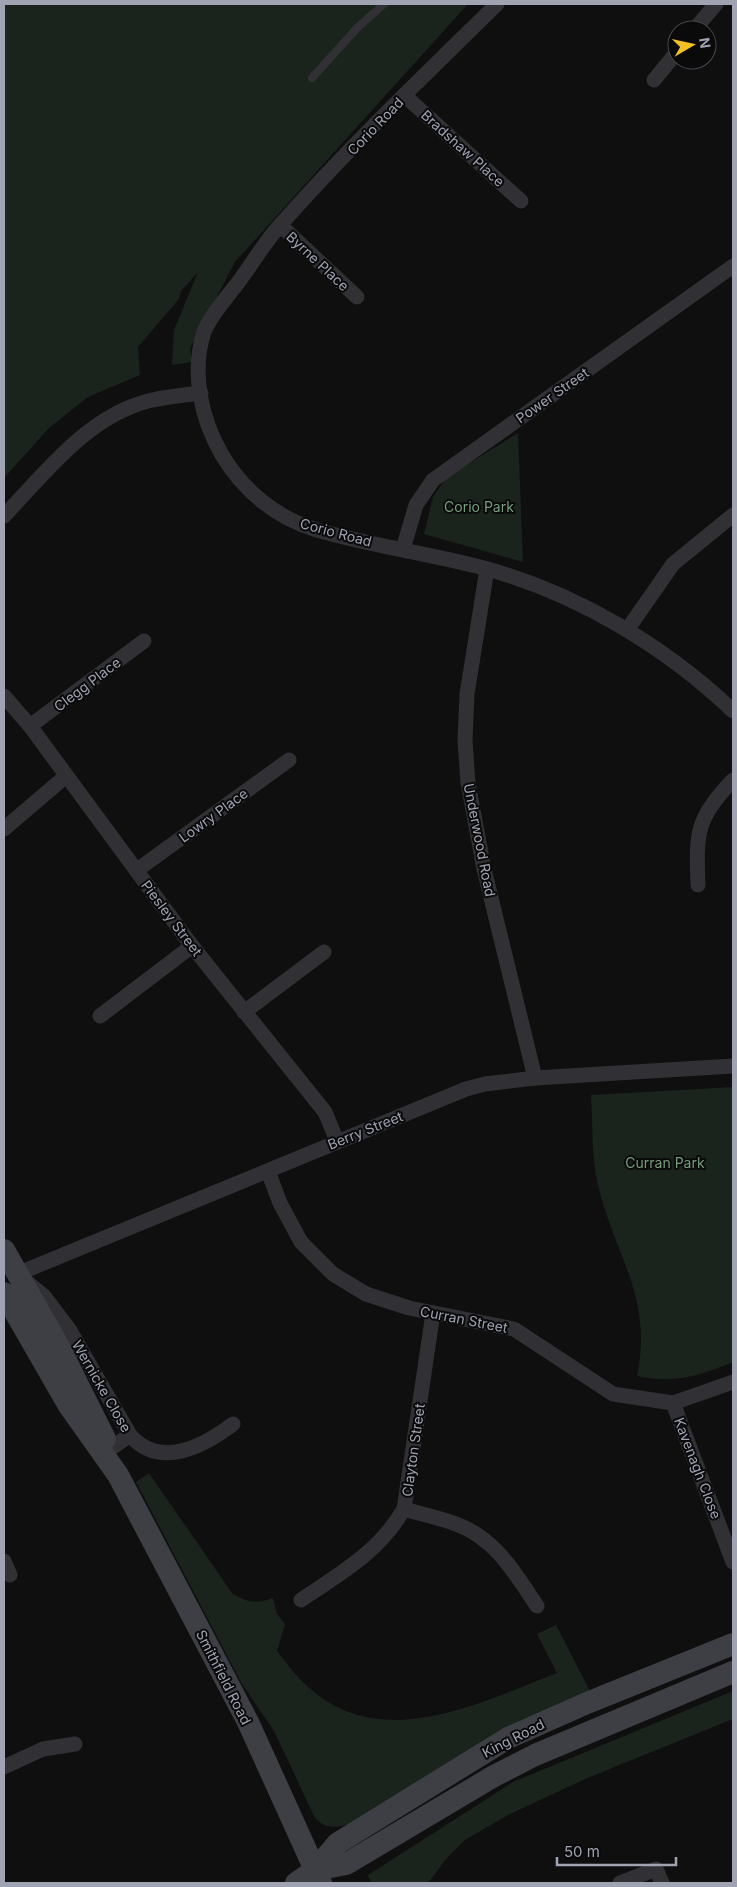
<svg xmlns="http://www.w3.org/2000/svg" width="737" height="1887" viewBox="0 0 737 1887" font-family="Inter,sans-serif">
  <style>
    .green { fill: #1b231d }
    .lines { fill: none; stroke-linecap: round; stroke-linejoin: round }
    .lane { stroke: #303035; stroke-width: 8 }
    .street { stroke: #303035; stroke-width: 15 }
    .secondary { stroke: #3e3f45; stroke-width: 22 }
    .labels { text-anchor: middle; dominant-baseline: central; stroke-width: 4; stroke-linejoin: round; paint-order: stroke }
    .street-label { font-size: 14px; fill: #9fa3b2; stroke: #0a0a0b }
    .park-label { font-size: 14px; fill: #769d7c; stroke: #0a0a0b }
  </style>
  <rect width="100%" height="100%" fill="#0f0f10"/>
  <g class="green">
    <polygon points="4,4 468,4 235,262 190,348 192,362 172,365 174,330 198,272 181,291 179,299 138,347 140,375 88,397 49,428 4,478"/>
    <polygon points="518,433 523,562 424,534 433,497 446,478"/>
    <path d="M733,1087V1362C698,1376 675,1384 637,1376C653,1298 617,1260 599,1189C591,1160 593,1125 591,1095Z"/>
    <path d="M149,1473L232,1593C247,1603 257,1604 273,1598L277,1614L285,1624L277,1651C288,1665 299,1680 313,1691C385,1752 482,1702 557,1673L537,1634L556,1625L590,1691L346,1825C332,1828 325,1828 315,1818L274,1731L242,1684L136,1482Z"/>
    <polygon points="733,1691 733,1719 585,1779 508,1815 465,1840 447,1858 428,1883 371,1883 368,1875 513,1782"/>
  </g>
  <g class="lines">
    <polyline class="lane" points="312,78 358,27 384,4"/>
    <g class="street">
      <path d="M497,4C424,76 349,147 282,223C266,240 254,261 240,280C229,295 211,314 204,332C191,372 201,419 222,455C243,490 275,517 314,529C370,546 428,553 484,568C576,593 665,646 733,711"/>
      <polyline points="694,30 716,4"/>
      <polyline points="654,80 677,52"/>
      <polyline points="404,95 521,201"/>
      <polyline points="280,225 357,297"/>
      <path d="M4,516C45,473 87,417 148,401C165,397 183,395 201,393"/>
      <polyline points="403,549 416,505 433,480 733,266"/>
      <polyline points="487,569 467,694 465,740 468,783 484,869 535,1078"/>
      <polyline points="627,630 673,564 733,515"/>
      <polyline points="4,696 30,726 192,946 325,1112 337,1141"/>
      <polyline points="30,726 144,641"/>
      <polyline points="4,829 66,776"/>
      <polyline points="137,870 289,760"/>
      <path d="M698,885C696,832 696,819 733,780"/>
      <polyline points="244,1012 324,952"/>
      <polyline points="100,1016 192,946"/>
      <polyline points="268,1171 280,1203 301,1242 333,1274 366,1294 409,1308 514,1329 613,1394 673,1403 733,1382"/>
      <polyline points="673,1403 733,1562"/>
      <path d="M233,1424C204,1446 160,1470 130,1435L69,1329L44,1296L17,1274L466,1089L485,1084L535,1078L733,1066"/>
      <polyline points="110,1449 130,1435"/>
      <path d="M404,1509C421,1514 440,1518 456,1524C495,1538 515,1573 537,1606"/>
      <polyline points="4,1561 10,1575"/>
      <path d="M301,1600C341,1573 379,1552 404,1509L433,1313"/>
      <polyline points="4,1767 43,1749 75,1744"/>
      <polyline points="620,1883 656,1869 662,1883"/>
    </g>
    <g class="secondary">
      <polyline points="4,1250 58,1345 105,1439"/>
      <polyline points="4,1293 69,1406 118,1475 248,1722 321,1883"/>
      <polyline points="315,1870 346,1864 494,1776 535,1755 733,1672"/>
      <polyline points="296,1883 315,1870 338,1843 508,1738 587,1703 733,1644"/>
    </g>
  </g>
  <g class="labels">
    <g class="street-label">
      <text transform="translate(375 126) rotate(-46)">Corio Road</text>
      <text transform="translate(463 148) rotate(42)">Bradshaw Place</text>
      <text transform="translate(318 261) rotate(43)">Byrne Place</text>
      <text transform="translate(552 395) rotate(-35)">Power Street</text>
      <text transform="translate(336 532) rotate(15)">Corio Road</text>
      <text transform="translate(87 684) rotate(-37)">Clegg Place</text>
      <text transform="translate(213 815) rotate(-36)">Lowry Place</text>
      <text transform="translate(480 840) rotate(79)">Underwood Road</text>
      <text transform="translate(172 918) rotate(53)">Piesley Street</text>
      <text transform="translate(365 1130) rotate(-22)">Berry Street</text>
      <text transform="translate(464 1319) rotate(11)">Curran Street</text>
      <text transform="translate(102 1386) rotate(60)">Wernicke Close</text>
      <text transform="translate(413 1450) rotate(-82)">Clayton Street</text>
      <text transform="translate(698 1468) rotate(69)">Kavenagh Close</text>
      <text transform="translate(224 1677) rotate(63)">Smithfield Road</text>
      <text transform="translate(513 1738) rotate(-27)">King Road</text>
    </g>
    <g class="park-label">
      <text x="479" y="506">Corio Park</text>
      <text x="665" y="1162">Curran Park</text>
    </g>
  </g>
  <rect width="737" height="1887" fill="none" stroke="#9fa3b2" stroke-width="10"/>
  <g transform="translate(692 45) rotate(81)"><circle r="24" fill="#0a0a0b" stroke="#46474e"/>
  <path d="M0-4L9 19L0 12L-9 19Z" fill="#f4c323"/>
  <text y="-8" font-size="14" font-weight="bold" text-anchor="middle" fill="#9fa3b2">N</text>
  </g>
  <path d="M557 1857v8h119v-8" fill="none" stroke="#9fa3b2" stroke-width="2.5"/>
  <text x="564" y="1857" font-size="15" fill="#9fa3b2" stroke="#0a0a0b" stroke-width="4" paint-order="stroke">50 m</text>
</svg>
